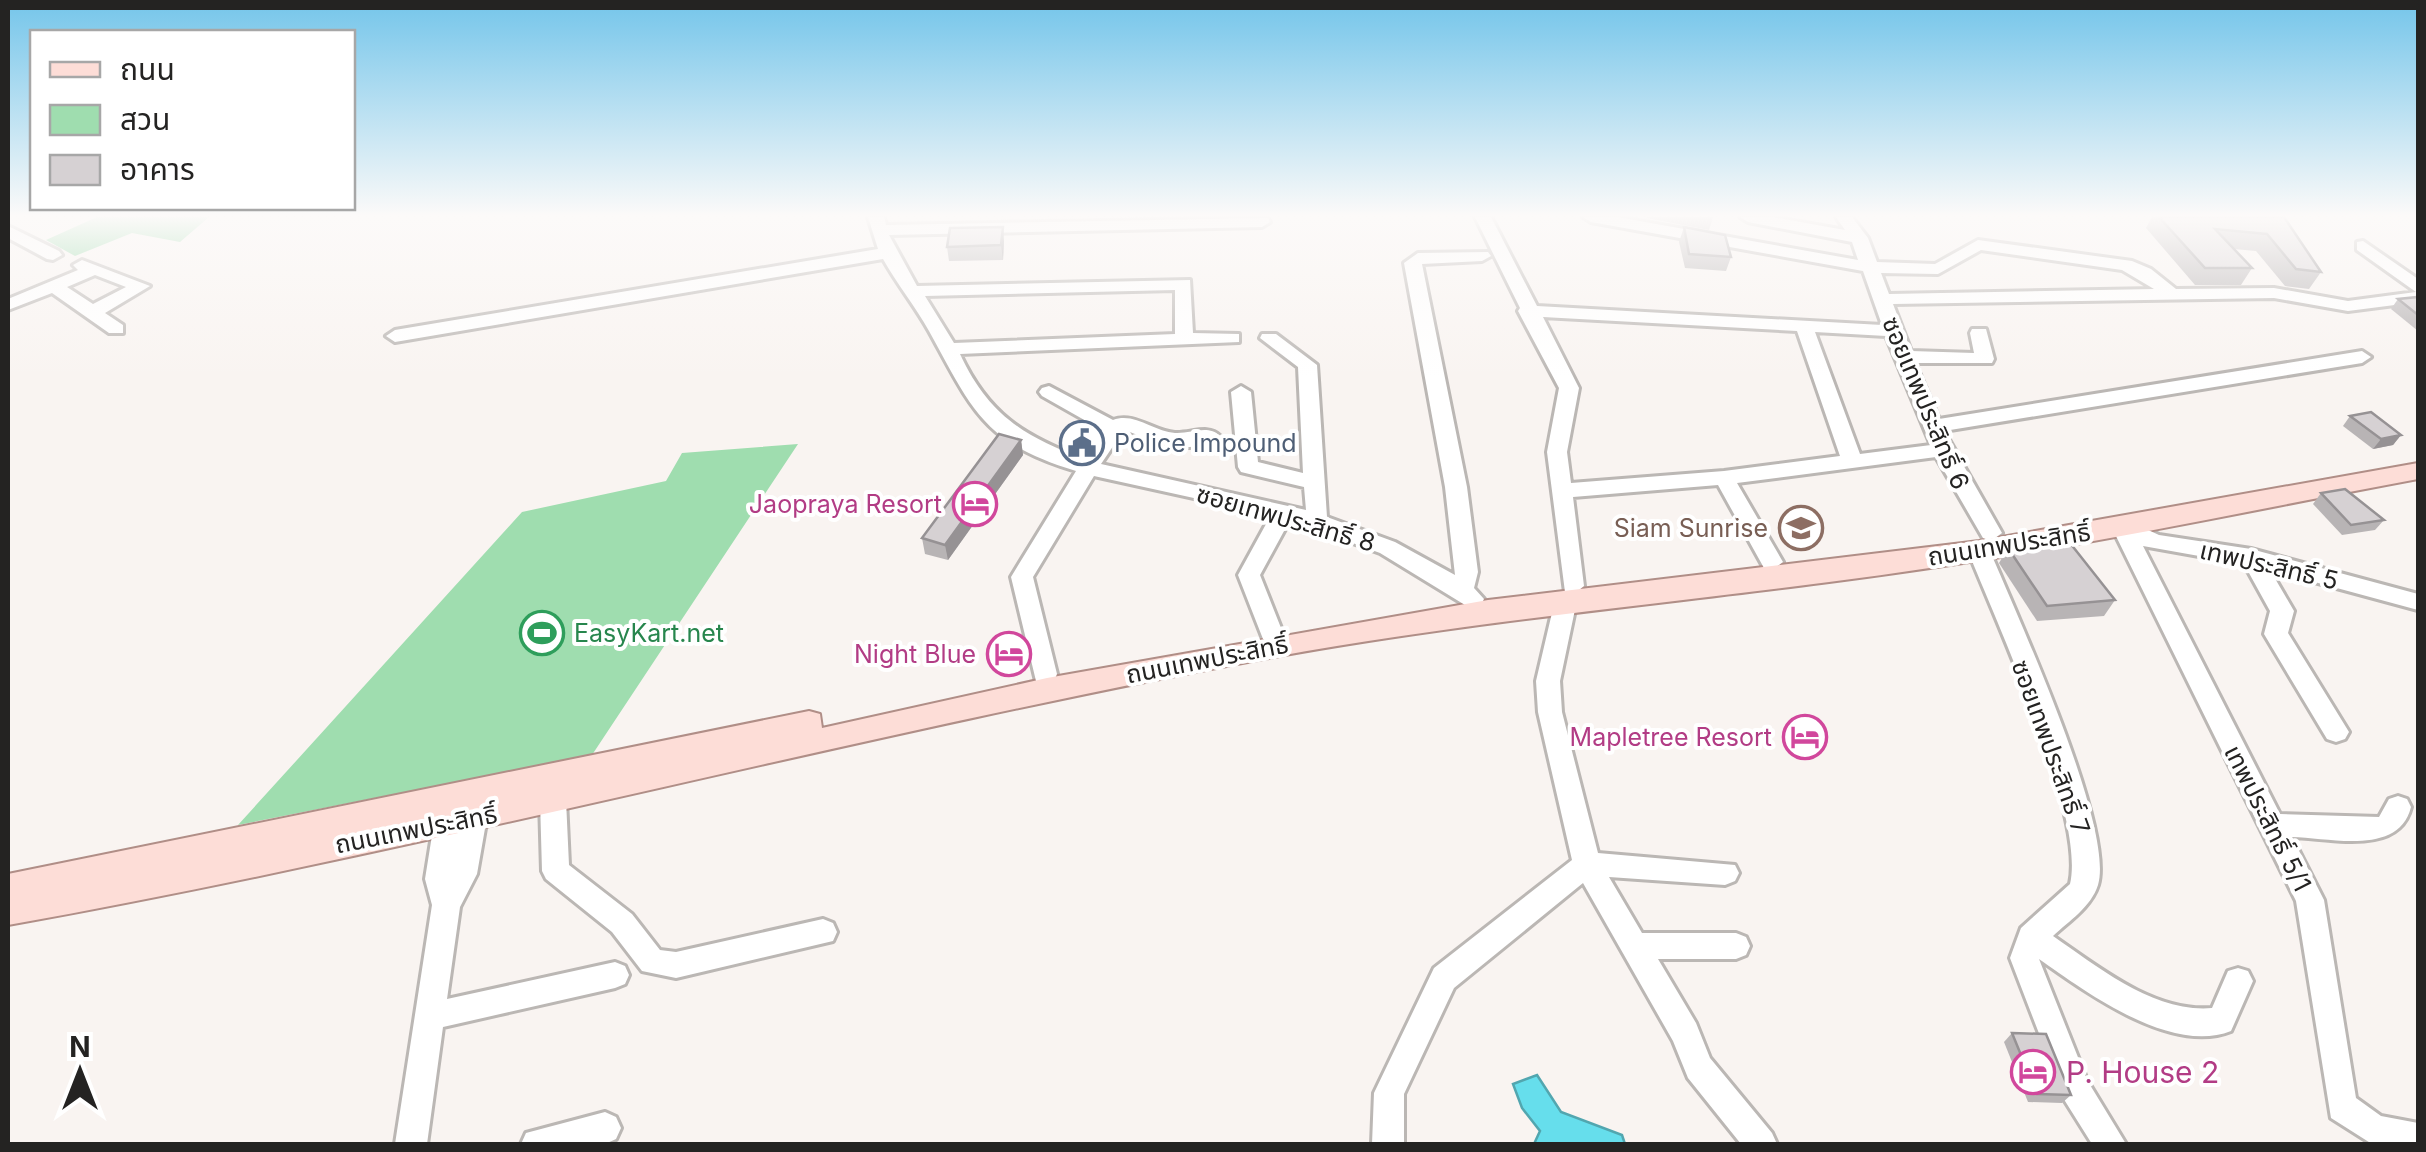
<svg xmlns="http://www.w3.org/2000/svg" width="2426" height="1152" viewBox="0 0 2426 1152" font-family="Inter,'Noto Sans Thai',sans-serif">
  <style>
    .green { fill: #9fddaf }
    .forest { fill: #86d39c }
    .water { fill: #66deec; stroke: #52a6af; stroke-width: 2.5 }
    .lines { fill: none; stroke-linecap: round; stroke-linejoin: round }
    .minor-casing { stroke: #bbb7b4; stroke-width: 6 }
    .major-casing { stroke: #b08e87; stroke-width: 4 }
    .minor { fill: #fff; fill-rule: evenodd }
    .major { fill: #fdddd7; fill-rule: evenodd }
    .wall { fill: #b8b4b5 }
    .shaded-wall { fill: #969294 }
    .building { fill: #d6d1d3; stroke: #969294; stroke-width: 2.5 }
    .labels { text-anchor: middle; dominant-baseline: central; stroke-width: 8; stroke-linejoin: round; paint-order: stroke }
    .street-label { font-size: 25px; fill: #242322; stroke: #fff }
    .service-label { font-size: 25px; fill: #4e5e75; stroke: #fff; text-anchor: start }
    .hotel-label { font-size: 25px; fill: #b23c85; stroke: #fff; text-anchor: end }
    .education-label { font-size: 25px; fill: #785e54; stroke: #fff; text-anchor: end }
    .leisure-label { font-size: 25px; fill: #27864d; stroke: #fff; text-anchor: start }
    .near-hotel-label { font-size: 30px; fill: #b23c85; stroke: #fff; text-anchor: start }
  </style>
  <rect width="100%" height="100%" fill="#f9f4f1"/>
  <polygon class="green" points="798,444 592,755 238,825 522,512 666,481 682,453"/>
  <polygon class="forest" points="97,217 209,217 180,242 132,233 75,256 46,240"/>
  <polygon class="water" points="1537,1075 1561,1112 1622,1135 1625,1144 1534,1144 1540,1131 1522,1108 1513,1084"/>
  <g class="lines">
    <defs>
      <g id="minor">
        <path d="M868,217H884L886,225L1268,218L1270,222L1262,227L889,235L917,286L1190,280L1193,333L1239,334V342L960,354C988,414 1023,436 1084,459L1102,430L1042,396L1039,392L1042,388L1049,386L1113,420C1135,412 1154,432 1175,433C1191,434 1208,424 1220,436C1196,459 1152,440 1124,430L1101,464L1306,510L1304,487L1241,472L1238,467L1231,392L1241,386L1251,392L1258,462L1303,473L1298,367L1260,338L1262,334H1276L1317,365L1327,517L1395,542L1455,575L1445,487L1404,263L1418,253L1488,252L1491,256L1482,261L1422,264L1467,487L1478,572L1474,588L1484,599L1481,605H1465L1380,553L1290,520L1260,575L1283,633L1279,639H1263L1238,575L1271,515L1094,476L1033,577L1057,674L1054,681H1036L1011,577L1076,471C983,443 972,409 929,331C915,306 897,284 883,259L395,342L386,336L395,330L878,249ZM1175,290V334L954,343L925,296Z"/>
        <path d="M1475,217H1491L1537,306L1882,325L1863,271L1591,222L1583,217H1617L1858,260L1852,242L1748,222L1740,217H1772L1845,230L1836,217H1852L1868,238L1877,262L1935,264L1978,240L2132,261L2151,269L2176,289L2274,288L2348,301L2416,292L2357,250V242L2363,241L2418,279V302L2348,311L2274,298L1893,304L1911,351L1974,353L1970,333L1972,329H1986L1994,359L1992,363H1915L1939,419L2362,351L2371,357L2362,363L1944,431L2002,533L1991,541L1983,538L1936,457L1737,483L1783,562L1772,570L1764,568L1718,485L1573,497L1584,586L1574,594L1577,600L1560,681L1562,712L1598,853L1735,865L1739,873L1735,881L1725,885L1609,877L1642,933H1736L1746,937L1750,946L1746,955L1736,959H1658L1696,1023L1710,1058L1772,1133L1777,1144H1741L1688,1078L1673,1041L1583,883L1454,988L1404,1094V1144H1372L1374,1093L1434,968L1572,860L1538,712L1536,681L1555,600L1565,592L1547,452L1559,388L1518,311L1520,308ZM1981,250L2122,270L2154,289L1889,294L1881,273L1938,274ZM1543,317L1797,331L1840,456L1724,471L1571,483L1567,452L1579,388ZM1815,332L1886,336L1931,445L1860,454Z"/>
        <polygon points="8,226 59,251 62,255 53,260 47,259 8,238"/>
        <path d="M82,260L150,286L105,313L123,325V333H109L52,293L8,310V299L78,270L73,265ZM95,275L126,287L93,304L67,287Z"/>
        <path d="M2122,518L2159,535L2251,549L2418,594V610L2270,570L2294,611L2288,633L2349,732L2345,739L2336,742L2327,739L2264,634L2270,611L2244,564L2143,546L2280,814L2379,817L2389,799L2398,796L2407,799L2411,807C2399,856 2331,838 2292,837L2324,900L2356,1098L2381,1116L2418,1123V1144H2372L2331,1118L2296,901L2111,526Z"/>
        <path d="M1979,543L1990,551C2016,613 2115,828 2098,885C2091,907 2069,921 2053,936C2098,967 2154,1013 2212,1008L2228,971L2238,968L2248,971L2253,981L2231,1031C2171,1055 2086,992 2039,959L2087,1080L2126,1144H2092L2065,1101L2010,958L2021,928L2070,884C2086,817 1996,621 1968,551Z"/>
        <polygon points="553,789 562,792 566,800 569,865 632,914 660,950 676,952 823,919 833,923 837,932 833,941 676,978 642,971 612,932 546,879 542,871 540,800 544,792"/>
        <polygon points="474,806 483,809 487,817 477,874 460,907 447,999 615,962 625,966 629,975 625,984 615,988 443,1027 427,1144 395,1144 432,905 425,879 434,823 438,815 447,812 456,815 460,822 465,809"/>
        <polygon points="605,1112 616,1117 621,1128 616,1139 605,1144 521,1144 526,1133"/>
      </g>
      <path id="major" d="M2418,463V479C2273,506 2128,537 1982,560C1746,598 1508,614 1274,657C849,736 432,849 8,925V874L809,711L820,714L822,728L1047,678L1488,600L1979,541Z"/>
    </defs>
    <use href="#minor" class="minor-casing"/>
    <use href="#major" class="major-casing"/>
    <use href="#minor" class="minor"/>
    <use href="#major" class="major"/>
  </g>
  <g class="wall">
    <polygon points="1647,217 1713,217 1709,230 1646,218"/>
    <polygon points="2152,217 2284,217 2321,272 2309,289 2285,286 2256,251 2234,249 2252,268 2241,285 2195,285 2146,228"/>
    <polygon points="1684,227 1731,257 1726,271 1685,268 1679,242"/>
    <polygon points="1004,241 1003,260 949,261 947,247"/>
    <polygon points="2418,297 2418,331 2391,309 2398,299"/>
    <polygon points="2350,416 2401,435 2393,445 2373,449 2343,426"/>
    <polygon points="1021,440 1023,455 948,560 925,554 922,538"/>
    <polygon points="2321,493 2384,520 2375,530 2342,535 2313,504"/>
    <polygon points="2008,548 2115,600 2104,616 2037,621 1999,563"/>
    <polygon points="2012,1033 2071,1095 2062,1103 2028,1102 2004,1042"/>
  </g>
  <g class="shaded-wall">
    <polygon points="1003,227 1004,241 1003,260 1001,245"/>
    <polygon points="2401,435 2393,445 2373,449 2381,439"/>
    <polygon points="1021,440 1023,455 948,560 945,545"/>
  </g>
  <g class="building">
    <polygon points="2159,217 2284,217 2321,272 2296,269 2267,234 2215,229 2252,268 2205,268"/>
    <polygon points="1003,227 1001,245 947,247 950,228"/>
    <polygon points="1684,227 1725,235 1731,257 1689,254"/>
    <polygon points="2418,297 2418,315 2398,299"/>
    <polygon points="2371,412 2401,435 2381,439 2350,416"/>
    <polygon points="999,434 1021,440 945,545 922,538"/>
    <polygon points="2345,489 2384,520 2351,525 2321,493"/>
    <polygon points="2070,543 2115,600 2047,606 2008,548"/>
    <polygon points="2012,1033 2046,1034 2071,1095 2037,1094"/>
  </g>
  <linearGradient id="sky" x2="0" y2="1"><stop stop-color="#74c5ea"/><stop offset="0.57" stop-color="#fcfaf9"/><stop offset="1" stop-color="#fcfaf9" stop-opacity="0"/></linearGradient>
  <rect width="2426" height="378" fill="url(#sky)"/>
  <defs>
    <symbol id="civic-ring" viewBox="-11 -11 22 22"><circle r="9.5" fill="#fff" stroke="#5c6f8a" stroke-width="1.5"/><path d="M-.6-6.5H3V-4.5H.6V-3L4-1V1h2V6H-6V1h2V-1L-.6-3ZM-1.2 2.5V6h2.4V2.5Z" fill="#5c6f8a"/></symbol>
    <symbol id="hotel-ring" viewBox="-11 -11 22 22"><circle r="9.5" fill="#fff" stroke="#d1479c" stroke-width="1.5"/><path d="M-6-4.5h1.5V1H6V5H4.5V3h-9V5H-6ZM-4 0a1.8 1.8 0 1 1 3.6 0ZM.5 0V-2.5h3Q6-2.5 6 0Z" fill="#d1479c"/></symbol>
    <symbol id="school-ring" viewBox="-11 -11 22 22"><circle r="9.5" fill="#fff" stroke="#8d6e63" stroke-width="1.5"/><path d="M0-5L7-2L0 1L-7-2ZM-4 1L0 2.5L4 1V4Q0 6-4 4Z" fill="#8d6e63"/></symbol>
    <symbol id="stadium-ring" viewBox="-11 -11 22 22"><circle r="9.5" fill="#fff" stroke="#2e9e5b" stroke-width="1.5"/><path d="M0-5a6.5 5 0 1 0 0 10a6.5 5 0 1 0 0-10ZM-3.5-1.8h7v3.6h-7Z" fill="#2e9e5b"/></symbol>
  </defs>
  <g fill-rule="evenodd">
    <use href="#civic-ring" x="1057" y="418" width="50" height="50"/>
    <use href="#hotel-ring" x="950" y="479" width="50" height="50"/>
    <use href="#school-ring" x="1776" y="503" width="50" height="50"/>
    <use href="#stadium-ring" x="517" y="608" width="50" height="50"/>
    <use href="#hotel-ring" x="984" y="629" width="50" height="50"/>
    <use href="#hotel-ring" x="1780" y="712" width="50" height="50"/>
    <use href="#hotel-ring" x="2008" y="1047" width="50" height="50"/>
  </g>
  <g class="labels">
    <g class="street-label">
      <text transform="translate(1926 403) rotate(67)">ซอยเทพประสิทธิ์ 6</text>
      <text transform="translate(1286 518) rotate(16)">ซอยเทพประสิทธิ์ 8</text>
      <text transform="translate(2009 544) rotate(-9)">ถนนเทพประสิทธิ์</text>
      <text transform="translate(2269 565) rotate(13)">เทพประสิทธิ์ 5</text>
      <text transform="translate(1207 659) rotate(-11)">ถนนเทพประสิทธิ์</text>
      <text transform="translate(2051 747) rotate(70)">ซอยเทพประสิทธิ์ 7</text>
      <text transform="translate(2268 818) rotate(63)">เทพประสิทธิ์ 5/1</text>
      <text transform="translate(416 829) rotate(-11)">ถนนเทพประสิทธิ์</text>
    </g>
    <g class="service-label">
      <text x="1114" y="443">Police Impound</text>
    </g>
    <g class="hotel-label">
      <text x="942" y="504">Jaopraya Resort</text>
      <text x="976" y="654">Night Blue</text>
      <text x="1772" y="737">Mapletree Resort</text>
    </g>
    <g class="education-label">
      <text x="1768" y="528">Siam Sunrise</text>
    </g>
    <g class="leisure-label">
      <text x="574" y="633">EasyKart.net</text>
    </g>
    <g class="near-hotel-label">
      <text x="2066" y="1072">P. House 2</text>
    </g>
  </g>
  <rect width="2426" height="1152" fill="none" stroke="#242322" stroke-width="20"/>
  <rect x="30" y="30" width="325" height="180" fill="#ffffff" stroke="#a7a7a7" stroke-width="2.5"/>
  <rect x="50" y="62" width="50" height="15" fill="#fdddd7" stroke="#a7a7a7" stroke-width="2.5"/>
  <text x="120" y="80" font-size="30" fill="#242322">ถนน</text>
  <rect x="50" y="105" width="50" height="30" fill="#9fddaf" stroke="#a7a7a7" stroke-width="2.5"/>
  <text x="120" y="130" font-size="30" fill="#242322">สวน</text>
  <rect x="50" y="155" width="50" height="30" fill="#d6d1d3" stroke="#a7a7a7" stroke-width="2.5"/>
  <text x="120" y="180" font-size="30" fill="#242322">อาคาร</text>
  <g transform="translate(80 1072)" stroke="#ffffff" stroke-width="8" paint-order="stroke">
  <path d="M0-8L18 38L0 25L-18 38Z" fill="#242322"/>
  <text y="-15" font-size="28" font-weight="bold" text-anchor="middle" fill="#242322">N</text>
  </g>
</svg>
